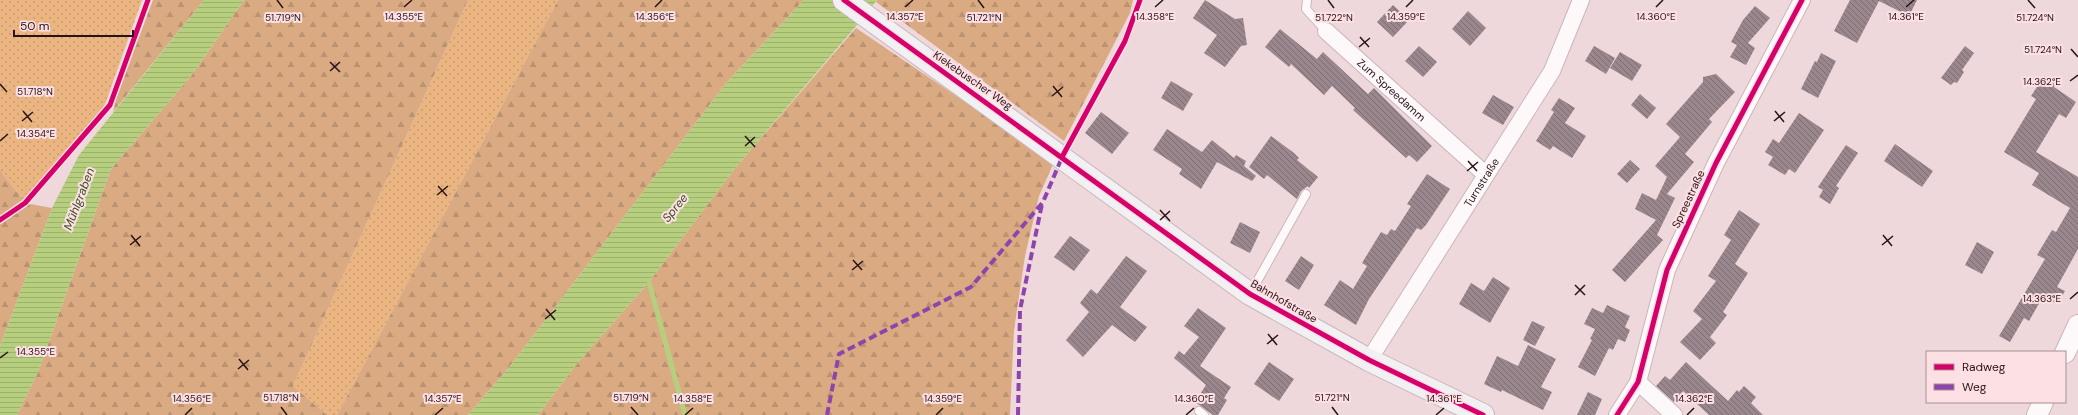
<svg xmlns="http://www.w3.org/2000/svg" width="2078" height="415" viewBox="0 0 2078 415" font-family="'DM Sans',sans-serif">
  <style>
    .grass { fill: url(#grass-dots) }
    .forest { fill: url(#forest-firs) }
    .water { fill: url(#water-rules) }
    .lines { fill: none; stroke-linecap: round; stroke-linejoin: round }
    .stream { stroke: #b6cf7f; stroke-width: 5 }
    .building { fill: url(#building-back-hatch) }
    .service-casing { stroke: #ccb5b9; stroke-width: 10 }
    .minor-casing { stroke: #ccb5b9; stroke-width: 18 }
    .tertiary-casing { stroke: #ccb5b9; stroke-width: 22 }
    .secondary-casing { stroke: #ccb5b9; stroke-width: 24 }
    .service { stroke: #fdf9fa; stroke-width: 8 }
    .minor { stroke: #fdf9fa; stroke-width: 16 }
    .tertiary { stroke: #fdf9fa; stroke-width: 20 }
    .secondary { stroke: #f1f0f3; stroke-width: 22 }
    .quiet { stroke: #8e44ad; stroke-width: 4; stroke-dasharray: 8 4; stroke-linecap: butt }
    .cycleway-casing { stroke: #fce0e4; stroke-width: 8 }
    .cycleway { stroke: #d6006c; stroke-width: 5 }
    .ticks { fill: none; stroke: #2a1318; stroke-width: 1.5 }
    .labels { text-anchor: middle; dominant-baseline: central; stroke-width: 4; stroke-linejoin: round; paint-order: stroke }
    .street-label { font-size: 11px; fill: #2a1318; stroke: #fce0e4 }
    .water-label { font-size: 12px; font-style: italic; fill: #3a4c1e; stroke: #fce0e4 }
    .ticks-label { font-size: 10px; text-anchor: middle; fill: #2a1318; stroke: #fce0e4; stroke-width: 4; stroke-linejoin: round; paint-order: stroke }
  </style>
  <defs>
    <pattern id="grass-dots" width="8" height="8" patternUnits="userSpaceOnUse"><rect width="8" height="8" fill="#ebb582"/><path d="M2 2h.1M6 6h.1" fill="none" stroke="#ca9b70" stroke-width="1.8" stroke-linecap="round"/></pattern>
    <pattern id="forest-firs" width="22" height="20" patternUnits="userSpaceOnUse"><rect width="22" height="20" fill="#daab82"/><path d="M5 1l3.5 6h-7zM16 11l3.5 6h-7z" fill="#bb9270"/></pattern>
    <pattern id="water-rules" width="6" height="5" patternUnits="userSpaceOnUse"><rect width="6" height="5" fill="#b6cf7f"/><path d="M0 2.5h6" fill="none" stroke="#9db16d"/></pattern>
    <pattern id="building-back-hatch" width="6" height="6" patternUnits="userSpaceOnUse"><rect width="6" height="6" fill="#9a878d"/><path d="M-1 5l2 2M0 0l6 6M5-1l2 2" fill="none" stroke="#7e6d72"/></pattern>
  </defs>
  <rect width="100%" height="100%" fill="#efd8db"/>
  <g class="grass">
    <polygon points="0,0 142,0 104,107 25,203 0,170"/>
    <polygon points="468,0 558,0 337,415 327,415 293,386"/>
  </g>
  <g class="forest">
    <polygon points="153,0 204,0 113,112 117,96"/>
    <polygon points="244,0 468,0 293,386 327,415 17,415 38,372 111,169 191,76"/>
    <polygon points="558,0 804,0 727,82 507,370 468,415 337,415"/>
    <polygon points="877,0 1133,0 1130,13 1064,141 876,2"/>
    <polygon points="856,28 1054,162 1039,196 1025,256 1014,330 1010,415 538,415 575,366 649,282 736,167"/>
    <polygon points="0,170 25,203 52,208 0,346"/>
  </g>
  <g class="water">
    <polygon points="204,0 244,0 191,76 111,169 38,372 17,415 0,415 0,346 52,208 79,155"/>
    <polygon points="804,0 877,0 857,25 736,167 649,282 575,366 538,415 468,415 507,370 727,82"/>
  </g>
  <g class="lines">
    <polyline class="stream" points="649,282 685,415"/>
  </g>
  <g class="building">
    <polygon points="1205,0 1235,19 1243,18 1247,45 1241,46 1225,67 1204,53 1217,35 1193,18"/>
    <polygon points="1850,0 1917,0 1909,16 1879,1 1857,43 1834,31"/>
    <polygon points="1393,5 1409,20 1393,37 1377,22"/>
    <polygon points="1755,6 1770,18 1748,43 1755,48 1746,65 1730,57 1737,45 1731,42 1743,20"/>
    <polygon points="1468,11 1486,28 1470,46 1452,29"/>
    <polygon points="1280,29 1317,59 1323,52 1368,94 1374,88 1432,146 1417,162 1409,155 1406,158 1353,110 1355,108 1332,86 1324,95 1291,64 1289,67 1265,47"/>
    <polygon points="1419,46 1437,62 1423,77 1405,61"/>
    <polygon points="1594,46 1615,58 1606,74 1585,61"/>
    <polygon points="1965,46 1974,53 1962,70 1964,72 1957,83 1954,82 1951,85 1941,78"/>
    <polygon points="1620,52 1642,65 1632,81 1610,68"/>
    <polygon points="1821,53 1836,61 1818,98 1801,89 1815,61 1817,62"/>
    <polygon points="1716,74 1735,92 1709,119 1712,122 1685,154 1694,162 1667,194 1675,198 1657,235 1663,240 1625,282 1612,270 1656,220 1635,209 1642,193 1656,200 1667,177 1655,166 1680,137 1666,124 1703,82 1703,77"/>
    <polygon points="2044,76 2056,84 2054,87 2076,102 2066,118 2059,114 2036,152 2078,177 2078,249 2057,287 2065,291 2057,304 2048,298 2045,302 2041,300 2029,321 2024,318 2010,342 1999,336 2045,259 2037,255 2052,230 2056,232 2070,208 2032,185 2039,173 2004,152 2036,99 2031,96"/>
    <polygon points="1171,81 1193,94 1183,111 1161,98"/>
    <polygon points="1640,94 1656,108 1647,119 1631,105"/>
    <polygon points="1493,95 1514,107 1503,125 1482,113"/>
    <polygon points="1559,98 1575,108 1565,123 1586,136 1572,158 1553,146 1550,150 1536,141 1554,112 1551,110"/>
    <polygon points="1101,112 1129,133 1112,154 1085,133"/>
    <polygon points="1799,113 1824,130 1795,173 1789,169 1785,175 1768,165 1773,157 1765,152 1773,139 1779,143"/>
    <polygon points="1167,129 1202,152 1212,140 1234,158 1236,155 1246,161 1244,166 1256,176 1252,181 1217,162 1201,189 1179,174 1182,169 1153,150"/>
    <polygon points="1271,136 1294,153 1299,158 1297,160 1318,177 1309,188 1308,186 1301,191 1297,199 1267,175 1264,179 1249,167"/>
    <polygon points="1895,144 1933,171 1922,187 1884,161"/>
    <polygon points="1846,145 1858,153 1836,186 1839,188 1830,204 1819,197 1823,190 1818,187"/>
    <polygon points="1630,160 1640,169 1627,183 1617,174"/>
    <polygon points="1427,174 1450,189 1426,225 1421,230 1417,228 1369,299 1356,325 1324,305 1340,280 1353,289 1367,266 1362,263 1381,232 1387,235 1391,229 1395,231 1411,206 1407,204"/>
    <polygon points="1739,210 1760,224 1735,264 1748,273 1723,312 1727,315 1710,337 1716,343 1700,360 1680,342 1702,319 1693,311 1716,281 1708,276 1731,240 1724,235"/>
    <polygon points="1240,222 1260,232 1250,253 1230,243"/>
    <polygon points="1070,236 1090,250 1074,271 1054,257"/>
    <polygon points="1977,242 1994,252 1982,274 1965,265"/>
    <polygon points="1126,256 1147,271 1120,307 1147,327 1135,342 1112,325 1083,357 1066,340 1089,312 1080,303 1091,289 1097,294"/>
    <polygon points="1301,256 1314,265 1299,290 1285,281"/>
    <polygon points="1493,277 1510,288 1490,323 1459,304 1471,283 1484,291"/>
    <polygon points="1607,305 1630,316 1625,327 1630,330 1625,342 1618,339 1613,350 1609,348 1595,376 1578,367 1592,340 1590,339 1595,329 1584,324 1592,308 1603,313"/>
    <polygon points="1198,308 1226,328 1200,366 1231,387 1224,398 1227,400 1218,415 1213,415 1195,402 1206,385 1174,358 1179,351 1184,355 1199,337 1184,326"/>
    <polygon points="1532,321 1545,327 1535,346 1523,340"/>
    <polygon points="1528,345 1556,359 1541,387 1552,392 1543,410 1502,390 1501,392 1484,384 1497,356 1518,366"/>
    <polygon points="1269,362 1294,379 1279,401 1254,384"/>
    <polygon points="1686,362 1728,401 1737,390 1739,392 1744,386 1756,397 1751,403 1763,415 1709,415 1683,391 1674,402 1656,386 1665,376 1670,380"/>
    <polygon points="1588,392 1602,399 1595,415 1577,415"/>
  </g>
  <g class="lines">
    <defs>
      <g id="service">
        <polyline points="1307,0 1306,9 1326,31"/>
        <polyline points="1250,294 1306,194"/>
        <polyline points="1199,411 1204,415"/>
      </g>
      <g id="minor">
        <path id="s1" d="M1326,31L1485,174"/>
        <path id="s2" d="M1369,360L1552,71L1581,0"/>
        <polyline points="1638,382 1674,415"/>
        <polyline points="1617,415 1638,382 1667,270 1716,163 1802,0"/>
      </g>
      <g id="tertiary">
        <polyline points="2065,353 2078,325"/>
        <polyline points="2037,415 2043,402"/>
      </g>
      <polyline id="secondary" points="844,0 1250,294 1369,360 1483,415"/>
    </defs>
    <use href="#service" class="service-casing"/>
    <use href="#minor" class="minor-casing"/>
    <use href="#tertiary" class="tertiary-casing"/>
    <use href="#secondary" class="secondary-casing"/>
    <use href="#service" class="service"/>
    <use href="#minor" class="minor"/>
    <use href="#tertiary" class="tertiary"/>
    <use href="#secondary" class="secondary"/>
    <g class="quiet">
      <polyline points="827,415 839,354 971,287 1043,202 1063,155"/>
      <polyline points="1018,415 1020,310 1042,204"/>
    </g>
    <defs>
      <g id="cycleway">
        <polyline points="844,0 1250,294 1369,360 1483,415"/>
        <polyline points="1062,157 1125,41 1140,0"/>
        <polyline points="0,220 25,203 110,105 148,0"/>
        <polyline points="1617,415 1638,382 1667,270 1716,163 1802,0"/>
      </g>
    </defs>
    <use href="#cycleway" class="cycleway-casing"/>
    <use href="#cycleway" class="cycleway"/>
  </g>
  <path class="ticks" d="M277,0L283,8M978,0L984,8M1328,0L1334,8M2028,0L2035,8M404,7L412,0M655,7L662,0M905,7L913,0M1155,7L1163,0M1406,7L1413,0M1656,7L1663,0M1906,7L1914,0M1360,37L1369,47M1359,47L1370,38M2071,49L2078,57M330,62L340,72M330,71L340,62M2070,81L2078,75M0,84L7,92M1053,86L1062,97M1052,96L1063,87M23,111L32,122M1775,111L1784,122M22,121L33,112M1774,121L1785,112M745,136L755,147M0,141L8,134M745,146L755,137M1468,161L1477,171M1467,171L1478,162M438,186L447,196M437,195L448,186M1160,210L1170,221M1160,220L1170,211M131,235L140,246M1883,235L1892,246M130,245L141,236M1882,245L1893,236M853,260L862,270M852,270L863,261M1575,285L1585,295M1575,295L1585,285M2070,299L2078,292M546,309L555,320M545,319L556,310M1268,334L1277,345M1267,344L1278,335M0,358L8,352M239,359L248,370M238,369L249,360M281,407L287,415M631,407L638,415M1332,407L1338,415M185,415L192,408M435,415L443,408M685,415L693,408M936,415L943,408M1186,415L1194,408M1436,415L1444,408M1687,415L1694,408"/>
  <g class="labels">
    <g class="street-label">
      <text transform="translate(973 80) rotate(35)">Kiekebuscher Weg</text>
      <text stroke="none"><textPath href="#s1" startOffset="88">Zum Spreedamm</textPath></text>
      <text stroke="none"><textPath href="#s2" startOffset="210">Turnstraße</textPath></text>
      <text transform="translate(1688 199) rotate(-65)">Spreestraße</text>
      <text transform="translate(1284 301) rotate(30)">Bahnhofstraße</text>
    </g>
    <g class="water-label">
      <text transform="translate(79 199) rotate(-69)">Mühlgraben</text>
      <text transform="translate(675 208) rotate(-51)">Spree</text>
    </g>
  </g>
  <g class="ticks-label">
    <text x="404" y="20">14.355°E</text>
    <text x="655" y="20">14.356°E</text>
    <text x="905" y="20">14.357°E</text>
    <text x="1155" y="20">14.358°E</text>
    <text x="1406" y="20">14.359°E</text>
    <text x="1656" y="20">14.360°E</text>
    <text x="1906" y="20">14.361°E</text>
    <text x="283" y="21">51.719°N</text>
    <text x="984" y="21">51.721°N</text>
    <text x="1334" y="21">51.722°N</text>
    <text x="2035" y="21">51.724°N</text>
    <text x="2043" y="53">51.724°N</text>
    <text x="2042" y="85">14.362°E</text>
    <text x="35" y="95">51.718°N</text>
    <text x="36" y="137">14.354°E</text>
    <text x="2042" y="302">14.363°E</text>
    <text x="36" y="355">14.355°E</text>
    <text x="281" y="401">51.718°N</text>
    <text x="631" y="401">51.719°N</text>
    <text x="1332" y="401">51.721°N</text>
    <text x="192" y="402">14.356°E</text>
    <text x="443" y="402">14.357°E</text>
    <text x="693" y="402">14.358°E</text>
    <text x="943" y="402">14.359°E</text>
    <text x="1194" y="402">14.360°E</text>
    <text x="1444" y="402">14.361°E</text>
    <text x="1694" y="402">14.362°E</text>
  </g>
  <rect x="1926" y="351" width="140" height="52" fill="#fce0e4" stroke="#a88e92"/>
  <rect x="1934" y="364" width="20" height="6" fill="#d6006c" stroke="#a88e92"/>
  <text x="1962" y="371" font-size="12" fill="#2a1318">Radweg</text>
  <rect x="1934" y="384" width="20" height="6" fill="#8e44ad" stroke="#a88e92"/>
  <text x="1962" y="391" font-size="12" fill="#2a1318">Weg</text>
  <path d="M14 30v6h119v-6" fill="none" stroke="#2a1318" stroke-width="2"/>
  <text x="20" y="30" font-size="12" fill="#2a1318" stroke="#fce0e4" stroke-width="3" paint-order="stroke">50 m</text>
</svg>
